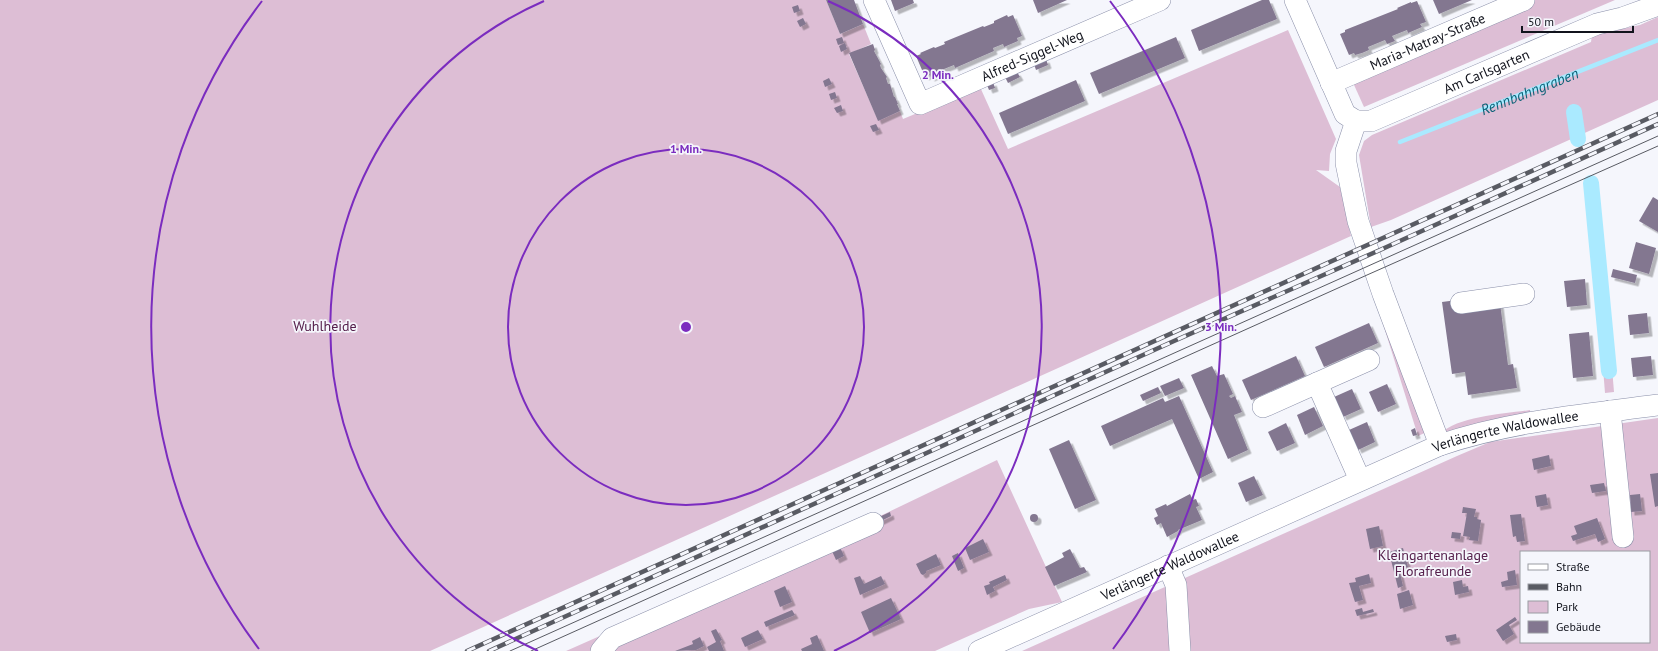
<svg xmlns="http://www.w3.org/2000/svg" width="1658" height="651" viewBox="0 0 1658 651" font-family="'PT Sans',sans-serif">
  <style>
    .green { fill: #ddbed5; fill-rule: evenodd }
    .lines { fill: none; stroke-linecap: round; stroke-linejoin: round }
    .stream { stroke: #aaeaff; stroke-width: 4.5 }
    .canal { stroke: #aaeaff; stroke-width: 16 }
    .building { fill: #837790; filter: url(#shadow) }
    .minor-casing { stroke: #8a8fa9; stroke-width: 22 }
    .minor { stroke: #fff; stroke-width: 21 }
    .tram { stroke: #595b63; stroke-width: 1 }
    .rail-casing { stroke: #595b63; stroke-width: 4.5 }
    .rail { stroke: #f5f6fc; stroke-width: 3; stroke-dasharray: 9; stroke-linecap: butt }
    .ring { fill: none; stroke: #7b2cbf; stroke-width: 2 }
    .labels { text-anchor: middle; dominant-baseline: central; stroke-width: 3.5; stroke-linejoin: round; paint-order: stroke }
    .street-label { font-size: 14px; fill: #11131c; stroke: #f5f6fc }
    .park-label { font-size: 14px; fill: #56204c; stroke: #f5f6fc }
    .water-label { font-size: 15px; font-style: italic; fill: #0c6177; stroke: #f5f6fc }
    .centre { fill: #7b2cbf; stroke: #f5f6fc; stroke-width: 2 }
    .ring-label { font-size: 12px; text-anchor: middle; font-weight: bold; fill: #7b2cbf; stroke: #f5f6fc; stroke-width: 3.5; stroke-linejoin: round; paint-order: stroke }
  </style>
  <defs>
    <filter id="shadow"><feDropShadow dx="3.5" dy="3.5" stdDeviation="0" flood-color="#0004"/></filter>
  </defs>
  <rect width="100%" height="100%" fill="#f5f6fc"/>
  <g class="green">
    <polygon points="0,0 826,0 840,34 863,24 871,44 849,54 878,120 900,111 903,119 980,87 1008,149 1288,30 1336,139 1330,154 1329,171 1316,170 1340,187 1351,236 430,651 0,651"/>
    <polygon points="1528,0 1615,0 1364,107 1350,76"/>
    <polygon points="1658,17 1658,100 1391,220 1371,227 1359,155 1364,141 1372,135 1591,42 1592,35 1640,25"/>
    <polygon points="1598,199 1614,392 1605,393 1590,202"/>
    <polygon points="1374,295 1429,431 1418,436"/>
    <path d="M1530,410V415L1440,434C1458,416 1505,414 1530,410Z"/>
    <path d="M1658,418V651H1022L1457,456L1490,442ZM1521,552H1649V642H1521Z"/>
    <polygon points="997,460 1062,602 1029,609 935,651 566,651 796,549 876,518"/>
  </g>
  <g class="lines">
    <path class="stream" id="s1" d="M1400,142L1658,40"/>
    <g class="canal">
      <polyline points="1574,112 1578,139"/>
      <polyline points="1591,183 1609,371"/>
    </g>
  </g>
  <g class="building">
    <polygon points="826,0 854,0 863,24 840,34"/>
    <polygon points="891,0 913,0 914,3 895,11"/>
    <polygon points="1033,0 1067,0 1038,13"/>
    <polygon points="1262,0 1269,0 1277,19 1199,51 1191,30"/>
    <polygon points="1433,0 1472,0 1439,14"/>
    <polygon points="1417,1 1426,22 1420,24 1422,27 1408,33 1407,30 1392,36 1395,41 1387,44 1385,40 1368,47 1369,50 1362,53 1355,55 1354,53 1349,55 1340,34 1345,32 1345,30 1398,9 1397,8 1411,2 1411,3"/>
    <polygon points="798,5 800,11 794,13 792,7"/>
    <polygon points="1007,15 1008,17 1013,15 1022,36 1017,38 1018,41 1004,47 1003,44 993,48 994,51 955,68 954,65 944,69 945,72 931,78 930,75 925,77 916,56 921,54 920,53 934,47 935,48 945,44 944,42 983,26 984,27 994,23 994,21"/>
    <polygon points="803,18 806,24 800,27 797,21"/>
    <polygon points="842,37 844,43 838,45 836,39"/>
    <polygon points="1176,37 1185,58 1099,94 1090,73"/>
    <polygon points="845,43 847,49 841,52 839,46"/>
    <polygon points="873,44 875,50 874,51 881,64 880,65 881,68 887,77 886,78 888,84 890,84 894,97 895,97 898,104 897,104 900,111 878,121 849,53"/>
    <polygon points="1046,59 1048,65 1036,70 1034,64"/>
    <polygon points="1017,72 1020,77 1008,83 1005,77"/>
    <polygon points="829,78 832,84 825,87 823,81"/>
    <polygon points="1076,80 1085,101 1008,134 999,113"/>
    <polygon points="993,82 995,88 989,90 987,85"/>
    <polygon points="835,92 837,98 831,100 829,94"/>
    <polygon points="841,105 843,111 837,113 834,108"/>
    <polygon points="876,124 879,130 873,132 870,126"/>
    <polygon points="1653,197 1658,200 1658,232 1639,221"/>
    <polygon points="1636,242 1656,248 1649,274 1629,268"/>
    <polygon points="1613,269 1637,275 1635,283 1611,277"/>
    <polygon points="1585,279 1587,305 1567,307 1564,281"/>
    <polygon points="1457,300 1500,303 1508,365 1513,364 1517,388 1468,395 1465,372 1452,374 1442,302"/>
    <polygon points="1647,313 1649,333 1630,335 1628,315"/>
    <polygon points="1369,323 1378,343 1324,367 1315,347"/>
    <polygon points="1589,332 1593,376 1573,378 1569,334"/>
    <polygon points="1296,356 1305,376 1251,400 1242,380"/>
    <polygon points="1651,356 1653,375 1633,377 1631,358"/>
    <polygon points="1212,366 1217,376 1224,374 1233,394 1229,396 1231,398 1235,396 1242,412 1234,415 1248,450 1228,459 1191,375"/>
    <polygon points="1179,378 1184,388 1165,396 1160,386"/>
    <polygon points="1387,384 1396,404 1378,412 1369,392"/>
    <polygon points="1158,387 1161,393 1143,401 1140,395"/>
    <polygon points="1352,389 1361,409 1343,417 1334,397"/>
    <polygon points="1179,396 1213,472 1199,479 1172,419 1110,446 1101,426 1163,398 1165,402"/>
    <polygon points="1314,407 1323,426 1305,435 1297,415"/>
    <polygon points="1367,422 1375,442 1358,450 1349,430"/>
    <polygon points="1286,423 1295,443 1277,451 1268,432"/>
    <polygon points="1415,428 1417,435 1413,436 1411,430"/>
    <polygon points="1069,440 1096,500 1075,509 1049,449"/>
    <polygon points="1549,455 1551,466 1534,470 1532,459"/>
    <polygon points="1658,473 1658,506 1655,507 1650,474"/>
    <polygon points="1254,476 1263,495 1246,502 1238,483"/>
    <polygon points="1604,483 1606,491 1592,493 1590,485"/>
    <polygon points="1190,494 1193,500 1196,499 1199,506 1196,507 1202,520 1178,530 1178,531 1167,537 1161,523 1157,525 1154,518 1158,516 1155,509 1166,504 1167,506"/>
    <polygon points="1546,494 1548,505 1537,507 1535,496"/>
    <polygon points="1640,494 1642,511 1631,512 1630,495"/>
    <polygon points="1463,507 1476,509 1474,517 1477,517 1477,519 1481,520 1478,541 1469,540 1470,537 1463,536 1467,513 1462,513"/>
    <polygon points="890,512 891,516 879,522 877,518"/>
    <polygon points="1521,514 1525,541 1517,542 1516,536 1513,537 1510,515"/>
    <circle cx="1034" cy="518" r="4"/>
    <polygon points="1597,518 1605,539 1598,542 1595,534 1573,541 1571,536 1577,534 1574,526"/>
    <polygon points="1379,526 1383,546 1370,549 1366,529"/>
    <polygon points="1452,532 1461,533 1460,539 1451,538"/>
    <polygon points="983,539 989,552 970,560 965,548"/>
    <polygon points="840,547 844,556 836,560 832,551"/>
    <polygon points="1403,548 1408,567 1399,569 1403,586 1398,588 1389,552"/>
    <polygon points="1070,549 1080,568 1084,567 1087,572 1054,586 1045,567 1064,557 1062,553"/>
    <polygon points="958,553 964,568 958,571 952,556"/>
    <polygon points="936,554 941,565 926,571 926,573 923,575 921,574 916,564"/>
    <polygon points="1515,570 1517,585 1502,587 1501,582 1508,580 1507,572"/>
    <polygon points="1369,574 1371,583 1359,586 1363,600 1355,602 1349,583 1356,582 1355,578"/>
    <polygon points="1005,575 1007,580 993,587 995,591 987,595 984,586 990,584 989,582"/>
    <polygon points="860,576 864,584 881,576 885,584 860,595 854,578"/>
    <polygon points="1462,580 1463,587 1468,586 1469,592 1455,595 1453,582"/>
    <polygon points="785,586 792,602 780,607 774,591"/>
    <polygon points="1409,590 1413,605 1400,609 1397,594"/>
    <polygon points="891,598 901,619 870,633 861,612"/>
    <polygon points="1362,608 1363,612 1373,609 1374,612 1357,616 1355,610"/>
    <polygon points="792,610 795,615 766,627 764,622"/>
    <polygon points="1515,617 1517,620 1509,625 1514,634 1503,641 1496,630"/>
    <polygon points="716,629 722,640 720,641 724,651 709,651 707,647 716,642 711,631"/>
    <polygon points="758,630 763,639 745,647 741,638"/>
    <polygon points="1456,634 1457,640 1447,642 1445,636"/>
    <polygon points="817,635 824,651 802,651 801,649 812,644 810,638"/>
    <polygon points="700,637 704,646 696,650 675,651 693,644 692,641"/>
  </g>
  <g class="lines">
    <defs>
      <g id="minor">
        <path id="s2" d="M874,0L920,104L1160,0"/>
        <polyline points="1295,0 1345,114 1356,121"/>
        <path id="s3" d="M1331,83L1524,0"/>
        <polyline points="1461,303 1524,294"/>
        <polyline points="1263,407 1317,383"/>
        <polyline points="1610,411 1623,537"/>
        <path id="s4" d="M1440,445L1383,294L1358,221L1346,163V151L1356,121H1371L1597,24L1622,18L1658,5"/>
        <polyline points="1360,480 1317,383 1369,360"/>
        <polyline points="1168,566 1176,585 1180,651"/>
        <polyline points="601,651 612,638 873,523"/>
        <path id="s5" d="M979,651L1440,445C1511,421 1584,415 1658,405"/>
      </g>
    </defs>
    <use href="#minor" class="minor-casing"/>
    <use href="#minor" class="minor"/>
    <g class="tram">
      <polyline points="510,651 1658,136"/>
      <polyline points="531,651 1367,275 1658,146"/>
    </g>
    <defs>
      <g id="rail">
        <polyline points="467,651 1658,114"/>
        <polyline points="489,651 1174,341 1380,250 1658,124"/>
      </g>
    </defs>
    <use href="#rail" class="rail-casing"/>
    <use href="#rail" class="rail"/>
  </g>
  <g class="ring">
    <circle cx="686" cy="327" r="178"/>
    <path d="M538 651A356 356 0 0 1 544 1M828 1A356 356 0 0 1 834 651"/>
    <path d="M259 649A535 535 0 0 1 262 1M1110 1A535 535 0 0 1 1113 649"/>
  </g>
  <g class="labels">
    <g class="street-label">
      <text stroke="none"><textPath href="#s3" startOffset="105">Maria-Matray-Straße</textPath></text>
      <text stroke="none"><textPath href="#s2" startOffset="236">Alfred-Siggel-Weg</textPath></text>
      <text stroke="none"><textPath href="#s4" startOffset="482">Am Carlsgarten</textPath></text>
      <text stroke="none"><textPath href="#s5" startOffset="572">Verlängerte Waldowallee</textPath></text>
      <text stroke="none"><textPath href="#s5" startOffset="209">Verlängerte Waldowallee</textPath></text>
    </g>
    <g class="park-label">
      <text x="325" y="326">Wuhlheide</text>
      <text x="1433" y="555">Kleingartenanlage<tspan x="1433" dy="16">Florafreunde</tspan></text>
    </g>
    <g class="water-label">
      <text stroke="none"><textPath href="#s1" startOffset="139">Rennbahngraben</textPath></text>
    </g>
  </g>
  <circle cx="686" cy="327" r="6" class="centre"/>
  <g class="ring-label">
    <text x="938" y="79">2 Min.</text>
    <text x="686" y="153">1 Min.</text>
    <text x="1221" y="331">3 Min.</text>
  </g>
  <rect x="1520" y="551" width="130" height="92" fill="#f5f6fc" stroke="#9a9ba2"/>
  <rect x="1528" y="564" width="20" height="6" fill="#ffffff" stroke="#9a9ba2"/>
  <text x="1556" y="571" font-size="12" fill="#11131c">Straße</text>
  <rect x="1528" y="584" width="20" height="6" fill="#595b63" stroke="#9a9ba2"/>
  <text x="1556" y="591" font-size="12" fill="#11131c">Bahn</text>
  <rect x="1528" y="601" width="20" height="12" fill="#ddbed5" stroke="#9a9ba2"/>
  <text x="1556" y="611" font-size="12" fill="#11131c">Park</text>
  <rect x="1528" y="621" width="20" height="12" fill="#837790" stroke="#9a9ba2"/>
  <text x="1556" y="631" font-size="12" fill="#11131c">Gebäude</text>
  <path d="M1522 26v6h111v-6" fill="none" stroke="#11131c" stroke-width="2"/>
  <text x="1528" y="26" font-size="12" fill="#11131c" stroke="#f5f6fc" stroke-width="3" paint-order="stroke">50 m</text>
</svg>
